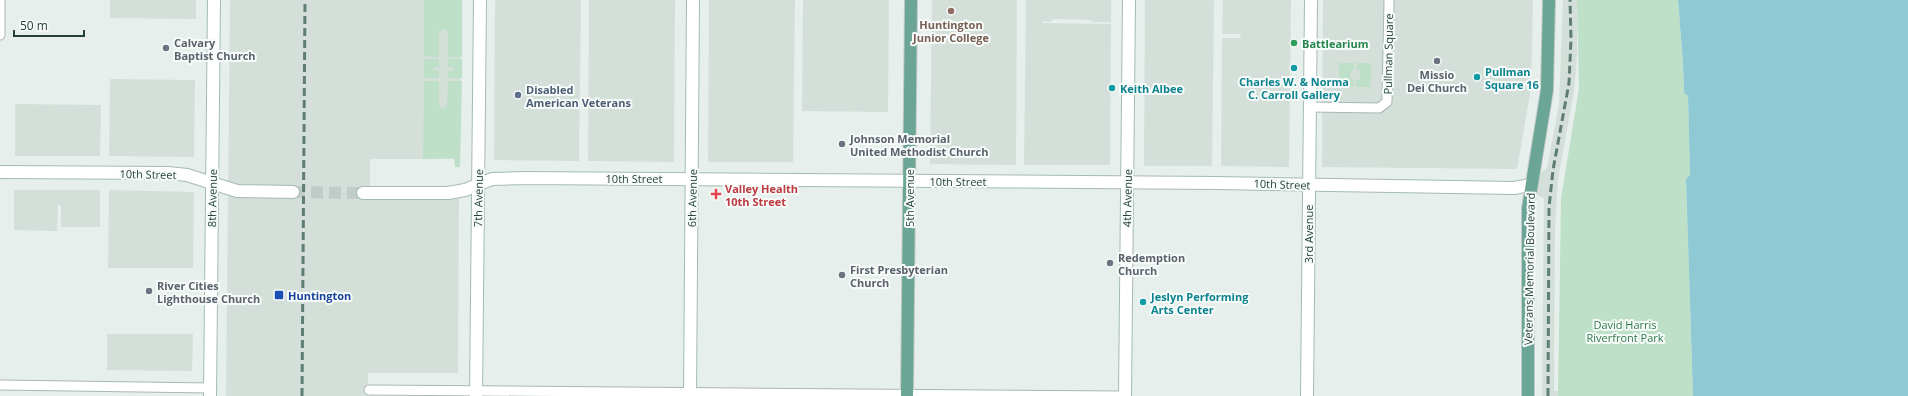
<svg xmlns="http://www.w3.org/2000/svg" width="1908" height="396" viewBox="0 0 1908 396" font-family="'Open Sans',sans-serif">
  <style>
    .built { fill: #d4dfda }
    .green { fill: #bfe0c8 }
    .water { fill: #8ec9d4 }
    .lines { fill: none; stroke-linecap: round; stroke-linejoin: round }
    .secondary-tunnel { stroke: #bfccc8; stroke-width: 12; stroke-dasharray: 12 6; stroke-linecap: butt }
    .street-casing { stroke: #a8b8b2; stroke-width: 11 }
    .secondary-casing { stroke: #a4bbb3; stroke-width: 14 }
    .primary-casing { stroke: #c2cac8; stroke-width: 14 }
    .street { stroke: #fff; stroke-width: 9 }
    .secondary { stroke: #fff; stroke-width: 12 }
    .primary { stroke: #6aa596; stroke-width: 12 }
    .rail { stroke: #5f7d75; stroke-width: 3; stroke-dasharray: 8 4; stroke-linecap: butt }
    .education-dot { fill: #8d6e63; stroke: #f7fbf9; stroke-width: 1.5 }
    .leisure-dot { fill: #2e9e5b; stroke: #f7fbf9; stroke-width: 1.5 }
    .worship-dot { fill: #6b7280; stroke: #f7fbf9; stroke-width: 1.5 }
    .culture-dot { fill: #0f9aa8; stroke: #f7fbf9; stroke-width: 1.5 }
    .service-dot { fill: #5c6f8a; stroke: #f7fbf9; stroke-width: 1.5 }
    .health-dot { fill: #e0444e; stroke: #f7fbf9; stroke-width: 1.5 }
    .transit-dot { fill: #1a4fb4; stroke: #f7fbf9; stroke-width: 1.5 }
    .labels { text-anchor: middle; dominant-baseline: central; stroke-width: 4; stroke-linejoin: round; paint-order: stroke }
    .education-label { font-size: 11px; font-weight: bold; fill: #785e54; stroke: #f7fbf9 }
    .worship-label { font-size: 11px; font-weight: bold; fill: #5b616d; stroke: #f7fbf9; text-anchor: start }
    .leisure-label { font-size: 11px; font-weight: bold; fill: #27864d; stroke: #f7fbf9; text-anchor: start }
    .street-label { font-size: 11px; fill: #24423a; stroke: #f7fbf9 }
    .culture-label { font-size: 11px; font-weight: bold; fill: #0d838f; stroke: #f7fbf9; text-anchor: start }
    .service-label { font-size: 11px; font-weight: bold; fill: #4e5e75; stroke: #f7fbf9; text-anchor: start }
    .health-label { font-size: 11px; font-weight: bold; fill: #be3a42; stroke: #f7fbf9; text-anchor: start }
    .transit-label { font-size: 11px; font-weight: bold; fill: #164399; stroke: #f7fbf9; text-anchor: start }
    .park-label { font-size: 11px; fill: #2d7a4b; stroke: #f7fbf9 }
  </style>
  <rect width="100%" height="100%" fill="#e6efeb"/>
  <g class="built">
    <polygon points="110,0 196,0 196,19 110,18"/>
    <polygon points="230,0 461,0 460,159 370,159 370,193 459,194 458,373 368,373 368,396 226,396"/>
    <polygon points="495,0 581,0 579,161 494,160"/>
    <polygon points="589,0 675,0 674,162 588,161"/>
    <polygon points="709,0 795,0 793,162 708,162"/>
    <polygon points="803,0 889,0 888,112 802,111"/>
    <polygon points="932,0 1017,0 1016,165 930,164"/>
    <polygon points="1026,0 1111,0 1111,22 1092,22 1091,20 1052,19 1051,22 1043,21 1043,23 1111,24 1110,165 1024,165"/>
    <polygon points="1145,0 1214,0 1212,166 1144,166"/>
    <polygon points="1223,0 1291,0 1289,167 1221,166 1222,38 1241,38 1240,34 1222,34"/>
    <polygon points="1323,0 1533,0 1531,89 1517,169 1322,167"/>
    <polygon points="1563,0 1577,0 1577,56 1574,92 1558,179 1555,227 1554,391 1569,391 1569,396 1542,396 1544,198 1537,195 1540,173 1547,168 1559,105"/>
    <polygon points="110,79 195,80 194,157 109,156"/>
    <polygon points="15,104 101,105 100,156 15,156"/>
    <polygon points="14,190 100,190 100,227 61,227 61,205 58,205 57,231 14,230"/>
    <polygon points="109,190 194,192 193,268 108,268"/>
    <polygon points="107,334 193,334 192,371 107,370"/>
  </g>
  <g class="green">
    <polygon points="424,0 462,0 462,57 448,57 448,32 444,29 439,32 439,57 424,56"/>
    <polygon points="1577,0 1678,0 1683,63 1684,93 1688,96 1690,175 1686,180 1693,396 1558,396 1561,199 1579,88"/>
    <polygon points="424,59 439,59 439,67 434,67 432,69 439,71 439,78 424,78"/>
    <polygon points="448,59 462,59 462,78 448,78 448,71 453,71 454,69 453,67 448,67"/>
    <polygon points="1339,63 1354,63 1354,70 1351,70 1350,79 1354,80 1354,87 1339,87"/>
    <polygon points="1357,63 1371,63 1371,87 1356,87 1356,80 1360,80 1360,70 1356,70"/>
    <polygon points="424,81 439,81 439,106 443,109 447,105 448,81 462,81 460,167 455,167 454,158 423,159"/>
  </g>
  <polygon class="water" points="1678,0 1908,0 1908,396 1693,396 1686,179 1690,175 1688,96 1684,93 1683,63"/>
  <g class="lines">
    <polyline class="secondary-tunnel" points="293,192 363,193"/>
    <defs>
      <g id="street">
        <polyline points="0,35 0,0"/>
        <polyline points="1310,107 1379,108 1387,102 1389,0"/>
        <polyline points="0,385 210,388"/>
        <polyline points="369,390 1121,396"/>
      </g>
      <g id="secondary">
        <polyline points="0,172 168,173 187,175 237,191 293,192"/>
        <polyline points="363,193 448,193 465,190 492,179 525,178 1217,183 1514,188 1530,185"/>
        <polyline points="210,396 214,0"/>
        <polyline points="476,396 480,0"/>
        <polyline points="690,396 693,0"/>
        <polyline points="1125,396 1129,0"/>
        <polyline points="1307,396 1311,0"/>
      </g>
      <g id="primary">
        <polyline points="907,396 911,0"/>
        <polyline points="1528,396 1528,208 1547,90 1549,0"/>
      </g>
    </defs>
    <use href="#street" class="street-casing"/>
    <use href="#secondary" class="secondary-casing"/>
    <use href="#primary" class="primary-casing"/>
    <use href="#street" class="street"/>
    <use href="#secondary" class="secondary"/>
    <use href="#primary" class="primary"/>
    <g class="rail">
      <polyline points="302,396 305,0"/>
      <polyline points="1548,396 1549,207 1553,170 1569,83 1571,39 1570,0"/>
    </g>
  </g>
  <circle class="education-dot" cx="951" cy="11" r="4"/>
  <circle class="leisure-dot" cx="1294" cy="43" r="4"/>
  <g class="worship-dot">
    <circle cx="166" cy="48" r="4"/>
    <circle cx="1437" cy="61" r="4"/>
    <circle cx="842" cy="144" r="4"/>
    <circle cx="1110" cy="263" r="4"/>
    <circle cx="842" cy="275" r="4"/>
    <circle cx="149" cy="291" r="4"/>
  </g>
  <g class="culture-dot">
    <circle cx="1294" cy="68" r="4"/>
    <circle cx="1477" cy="77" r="4"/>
    <circle cx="1112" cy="88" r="4"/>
    <circle cx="1143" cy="302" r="4"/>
  </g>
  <circle class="service-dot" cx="518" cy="95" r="4"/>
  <path class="health-dot" d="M714 188h4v4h4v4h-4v4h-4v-4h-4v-4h4z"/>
  <rect class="transit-dot" x="274" y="290" width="10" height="10" rx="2"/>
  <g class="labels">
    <g class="education-label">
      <text x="951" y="24">Huntington<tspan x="951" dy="13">Junior College</tspan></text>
    </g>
    <g class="worship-label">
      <text x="174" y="42">Calvary<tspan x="174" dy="13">Baptist Church</tspan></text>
      <text x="1437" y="74" text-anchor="middle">Missio<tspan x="1437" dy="13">Dei Church</tspan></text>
      <text x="850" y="138">Johnson Memorial<tspan x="850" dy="13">United Methodist Church</tspan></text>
      <text x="1118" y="257">Redemption<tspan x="1118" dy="13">Church</tspan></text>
      <text x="850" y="269">First Presbyterian<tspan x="850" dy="13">Church</tspan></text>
      <text x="157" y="285">River Cities<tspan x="157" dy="13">Lighthouse Church</tspan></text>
    </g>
    <g class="leisure-label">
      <text x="1302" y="43">Battlearium</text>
    </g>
    <g class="street-label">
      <text transform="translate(1388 54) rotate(-89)">Pullman Square</text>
      <text transform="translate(148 174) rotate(1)">10th Street</text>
      <text x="634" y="178">10th Street</text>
      <text x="958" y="181">10th Street</text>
      <text transform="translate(1282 184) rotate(2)">10th Street</text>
      <text transform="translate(212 198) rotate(-89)">8th Avenue</text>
      <text transform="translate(478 198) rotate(-89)">7th Avenue</text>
      <text transform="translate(692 198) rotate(-89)">6th Avenue</text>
      <text transform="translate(909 198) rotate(-90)">5th Avenue</text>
      <text transform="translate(1127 198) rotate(-89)">4th Avenue</text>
      <text transform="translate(1308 234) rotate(-90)">3rd Avenue</text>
      <text transform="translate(1529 269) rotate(-89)">Veterans Memorial Boulevard</text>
    </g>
    <g class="culture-label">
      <text x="1485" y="71">Pullman<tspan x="1485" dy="13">Square 16</tspan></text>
      <text x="1294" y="81" text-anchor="middle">Charles W. &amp; Norma<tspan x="1294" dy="13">C. Carroll Gallery</tspan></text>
      <text x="1120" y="88">Keith Albee</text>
      <text x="1151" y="296">Jeslyn Performing<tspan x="1151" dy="13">Arts Center</tspan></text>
    </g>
    <g class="service-label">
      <text x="526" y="89">Disabled<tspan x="526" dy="13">American Veterans</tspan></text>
    </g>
    <g class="health-label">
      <text x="725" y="188">Valley Health<tspan x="725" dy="13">10th Street</tspan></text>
    </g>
    <g class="transit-label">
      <text x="288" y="295">Huntington</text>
    </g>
    <g class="park-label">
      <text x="1625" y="324">David Harris<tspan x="1625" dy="13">Riverfront Park</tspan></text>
    </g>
  </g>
  <path d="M14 30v6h70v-6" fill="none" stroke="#24423a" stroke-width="2"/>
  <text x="20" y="30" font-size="12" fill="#24423a" stroke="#f7fbf9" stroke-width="3" paint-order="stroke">50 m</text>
</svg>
